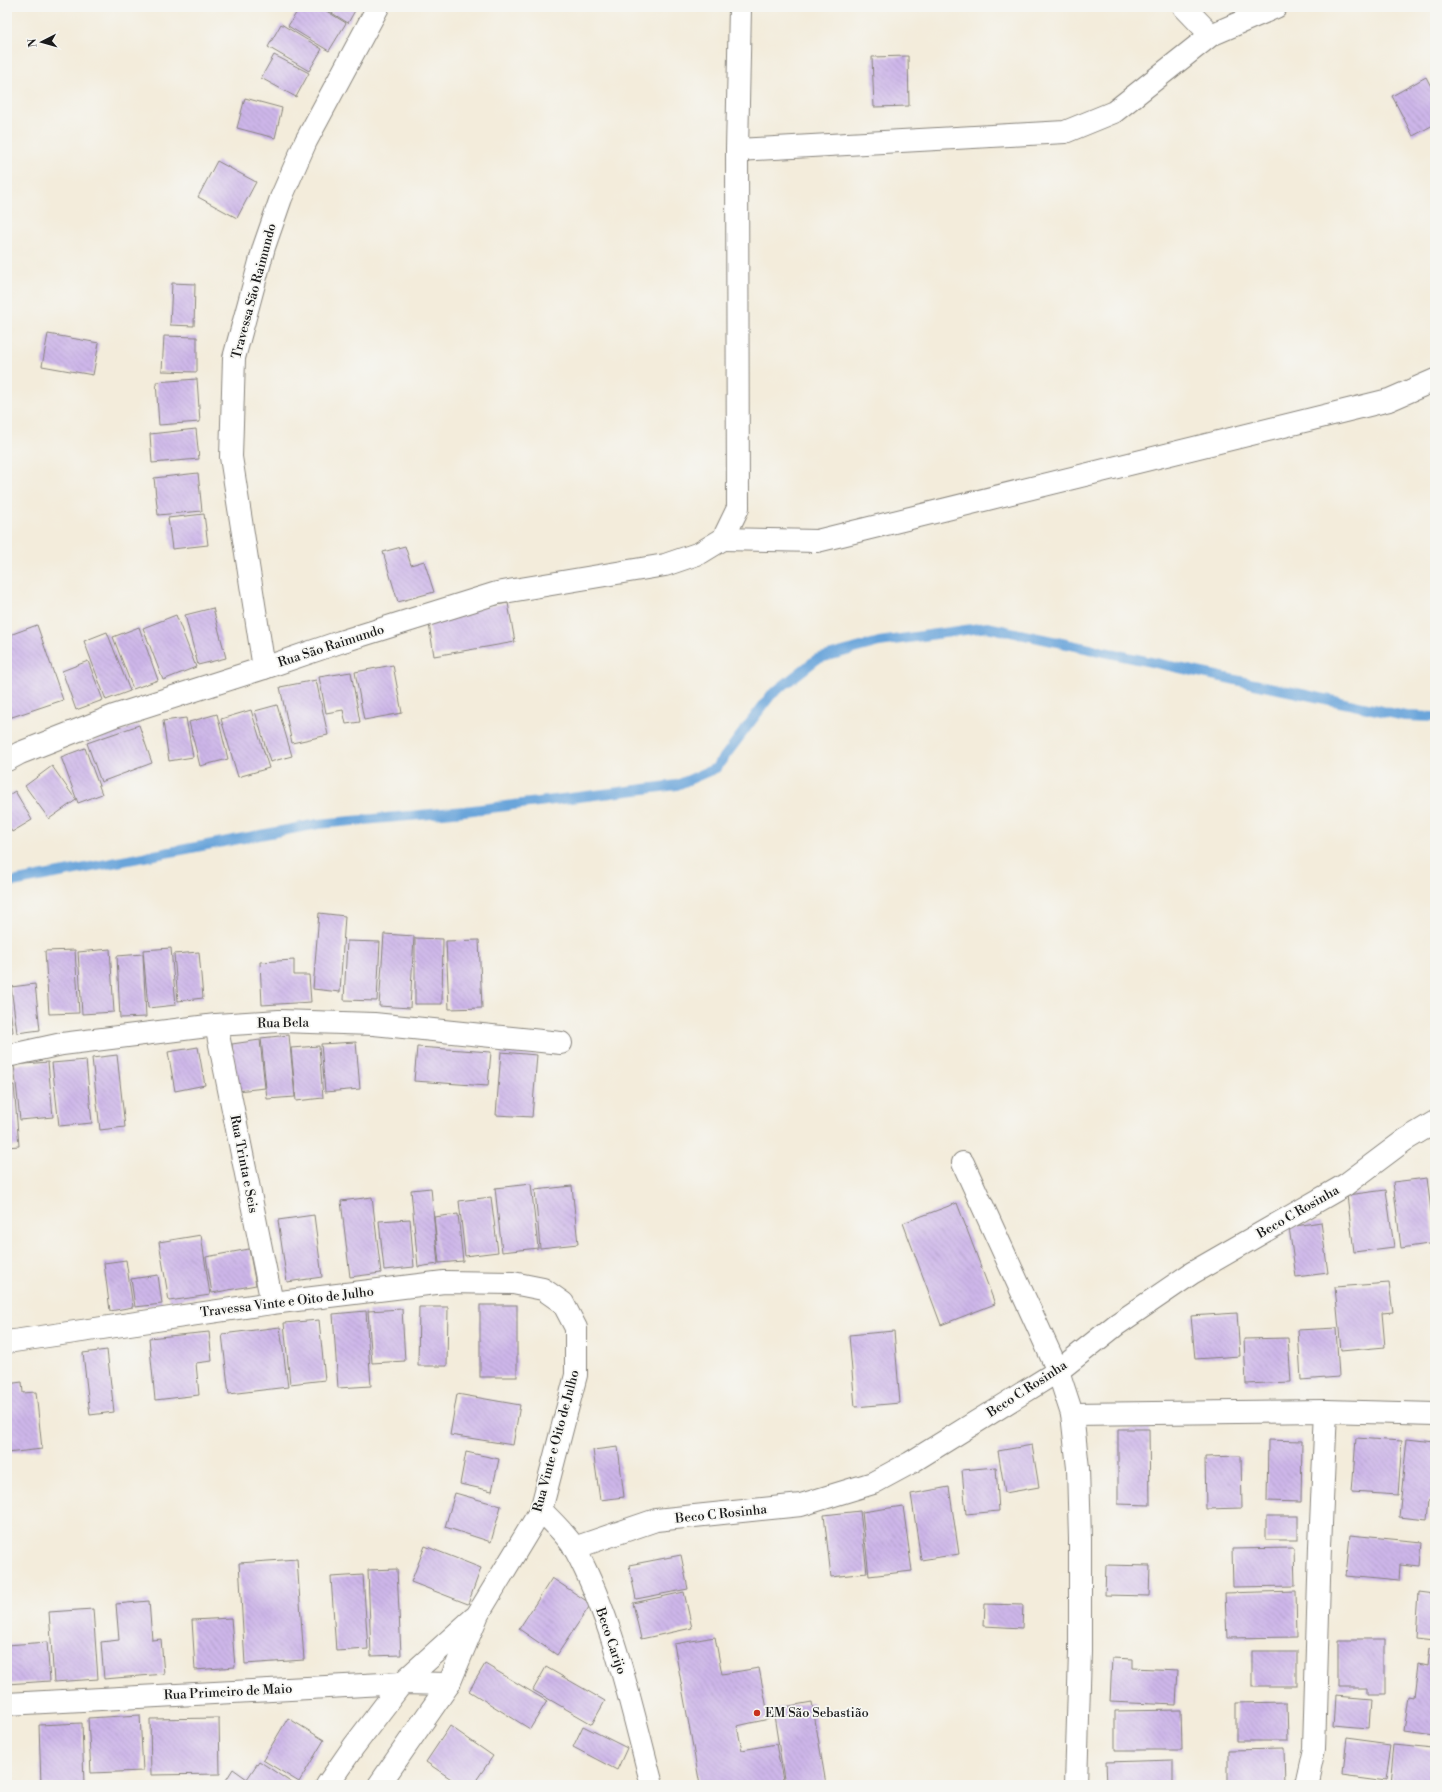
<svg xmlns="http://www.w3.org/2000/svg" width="1442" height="1792" viewBox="0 0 1442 1792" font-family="'Libre Bodoni',serif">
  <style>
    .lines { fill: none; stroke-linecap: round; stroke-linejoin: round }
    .stream { stroke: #6aa5da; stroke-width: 10 }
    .building { fill: url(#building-back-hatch) }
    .street-casing { stroke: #88847c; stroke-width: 24 }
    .street { stroke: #fff; stroke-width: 22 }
    .poi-dot { fill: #c8321e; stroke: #f6f6f2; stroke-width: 1.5 }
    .labels { text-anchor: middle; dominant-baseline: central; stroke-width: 3.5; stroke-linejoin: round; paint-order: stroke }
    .street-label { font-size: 13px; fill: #1c1c1c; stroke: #f6f6f2 }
    .poi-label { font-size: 13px; fill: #1c1c1c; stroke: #f6f6f2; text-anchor: start }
  </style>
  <defs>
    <pattern id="building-back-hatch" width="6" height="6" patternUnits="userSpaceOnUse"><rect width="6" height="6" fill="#cdb6e9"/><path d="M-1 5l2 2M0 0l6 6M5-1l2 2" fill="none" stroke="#af9cc7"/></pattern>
  </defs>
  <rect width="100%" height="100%" fill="#f6f6f2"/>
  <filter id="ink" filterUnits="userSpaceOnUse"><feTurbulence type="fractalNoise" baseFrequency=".025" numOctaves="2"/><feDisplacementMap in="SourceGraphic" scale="8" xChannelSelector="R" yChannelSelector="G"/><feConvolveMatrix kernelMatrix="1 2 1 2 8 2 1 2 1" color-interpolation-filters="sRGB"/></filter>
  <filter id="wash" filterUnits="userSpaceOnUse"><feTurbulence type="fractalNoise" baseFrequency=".012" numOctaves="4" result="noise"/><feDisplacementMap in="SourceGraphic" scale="16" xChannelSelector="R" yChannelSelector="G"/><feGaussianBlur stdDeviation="0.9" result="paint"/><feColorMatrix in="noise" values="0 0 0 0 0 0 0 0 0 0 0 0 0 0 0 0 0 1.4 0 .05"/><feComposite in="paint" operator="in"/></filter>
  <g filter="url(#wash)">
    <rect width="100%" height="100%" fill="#f3ecdb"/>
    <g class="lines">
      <polyline class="stream" points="7,883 318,824 465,811 677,785 716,768 771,695 817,659 879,642 987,627 1405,716 1435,717"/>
    </g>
    <g id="blocks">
      <g class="building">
        <polygon points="300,7 320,7 346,23 329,51 288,26"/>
        <polygon points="322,7 357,7 348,23"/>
        <polygon points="281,24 322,49 309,71 268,47"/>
        <polygon points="274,55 309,73 296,97 261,78"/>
        <polygon points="908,56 909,106 874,107 872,57"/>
        <polygon points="1426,77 1435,94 1435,124 1413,136 1392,96"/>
        <polygon points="245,98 282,108 275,138 237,128"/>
        <polygon points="217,161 256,182 237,218 198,197"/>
        <polygon points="172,283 195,284 194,326 170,325"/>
        <polygon points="48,334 99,343 93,375 42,366"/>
        <polygon points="164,336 197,337 197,372 162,371"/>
        <polygon points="197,379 200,422 159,425 156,382"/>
        <polygon points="196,429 199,459 152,463 150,434"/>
        <polygon points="198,473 202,511 158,515 154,478"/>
        <polygon points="204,514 208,545 172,549 168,518"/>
        <polygon points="405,546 411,565 424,561 434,592 398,602 383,552"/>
        <polygon points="508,603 515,642 434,656 428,617"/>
        <polygon points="213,608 226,658 198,665 185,615"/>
        <polygon points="176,615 196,667 163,680 143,628"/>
        <polygon points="37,625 63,700 9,718 7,711 7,636"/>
        <polygon points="139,627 158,680 133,689 113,637"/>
        <polygon points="107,632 130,691 106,700 84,641"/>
        <polygon points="88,661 103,700 76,710 62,671"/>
        <polygon points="393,665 402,713 364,720 355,672"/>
        <polygon points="351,672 360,722 346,724 343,710 326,713 319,677"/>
        <polygon points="316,680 328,735 292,743 280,687"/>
        <polygon points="277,705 292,756 270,762 255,711"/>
        <polygon points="251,710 269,768 238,777 221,719"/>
        <polygon points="217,714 228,759 200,766 189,722"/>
        <polygon points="186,718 193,757 169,761 163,721"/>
        <polygon points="139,725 152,763 101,782 87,743"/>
        <polygon points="85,748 102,794 78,803 61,757"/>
        <polygon points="52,766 76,800 49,819 25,786"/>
        <polygon points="15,791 32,820 12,832 7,823 7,796"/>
        <polygon points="319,913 345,916 340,992 313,989"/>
        <polygon points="384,934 414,936 410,1008 379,1006"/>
        <polygon points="415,938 443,939 442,1004 415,1004"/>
        <polygon points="479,940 482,1008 449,1009 446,941"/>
        <polygon points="347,941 380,942 377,1001 344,1000"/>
        <polygon points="171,948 176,1005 148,1008 143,950"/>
        <polygon points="110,949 114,1012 82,1014 78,952"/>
        <polygon points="75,950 79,1013 49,1014 45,951"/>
        <polygon points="199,952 203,998 178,1001 174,954"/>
        <polygon points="143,954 146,1017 120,1018 117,956"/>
        <polygon points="294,960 294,975 309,975 311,1002 262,1005 260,962"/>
        <polygon points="7,984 13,1032 7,1033"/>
        <polygon points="35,984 40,1030 17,1033 11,987"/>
        <polygon points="289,1035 295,1097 267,1099 261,1038"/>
        <polygon points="260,1040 265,1088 237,1091 232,1044"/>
        <polygon points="356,1042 360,1089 325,1092 321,1044"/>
        <polygon points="319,1046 323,1098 296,1101 291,1048"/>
        <polygon points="198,1047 205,1085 175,1091 168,1052"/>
        <polygon points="417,1047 491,1052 488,1086 414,1081"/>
        <polygon points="501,1052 537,1055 532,1117 496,1115"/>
        <polygon points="117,1055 125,1127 100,1130 92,1058"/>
        <polygon points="86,1060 92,1123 59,1126 52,1063"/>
        <polygon points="48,1062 53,1117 20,1120 14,1065"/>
        <polygon points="7,1085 14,1085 19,1146 7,1147"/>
        <polygon points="1427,1178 1435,1243 1401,1248 1393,1182"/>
        <polygon points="531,1184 538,1248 502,1252 495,1188"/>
        <polygon points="572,1186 578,1244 540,1248 535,1190"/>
        <polygon points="431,1188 438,1264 418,1267 411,1190"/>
        <polygon points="1386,1190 1394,1247 1354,1252 1347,1195"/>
        <polygon points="372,1197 381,1273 350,1277 341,1201"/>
        <polygon points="491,1197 498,1252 465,1256 459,1201"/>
        <polygon points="957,1203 995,1304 941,1325 903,1223"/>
        <polygon points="458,1214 463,1261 439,1263 434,1217"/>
        <polygon points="314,1215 322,1277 287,1282 278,1220"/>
        <polygon points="410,1219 414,1267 384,1270 379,1221"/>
        <polygon points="1321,1222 1328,1273 1296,1277 1289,1227"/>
        <polygon points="201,1235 210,1295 169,1301 159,1242"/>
        <polygon points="249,1249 256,1285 212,1293 206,1257"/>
        <polygon points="126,1260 133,1307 110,1311 104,1263"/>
        <polygon points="158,1275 162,1304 135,1307 131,1279"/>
        <polygon points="1389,1283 1393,1312 1382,1313 1385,1347 1341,1351 1335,1287"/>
        <rect x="480" y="1305" width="37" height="72"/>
        <polygon points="419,1307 448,1307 447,1366 418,1366"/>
        <polygon points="402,1309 405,1361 372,1363 368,1311"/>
        <polygon points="366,1311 371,1386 338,1388 333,1314"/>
        <polygon points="1237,1313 1240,1356 1195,1359 1191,1316"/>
        <polygon points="319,1320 325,1380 290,1384 284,1323"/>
        <polygon points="280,1327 288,1387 229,1394 222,1334"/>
        <polygon points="1336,1328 1339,1377 1301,1380 1298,1330"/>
        <polygon points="894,1331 900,1403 855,1407 849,1335"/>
        <polygon points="209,1332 212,1361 196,1363 199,1395 155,1400 149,1338"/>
        <polygon points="1288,1338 1291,1382 1246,1384 1244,1339"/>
        <polygon points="107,1350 114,1412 90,1415 83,1353"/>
        <polygon points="22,1382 23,1393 36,1392 42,1449 7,1453 7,1384"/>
        <polygon points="457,1394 520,1405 513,1445 450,1435"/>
        <polygon points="1118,1429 1149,1429 1150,1505 1118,1504"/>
        <polygon points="1356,1438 1402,1441 1398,1495 1352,1492"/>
        <polygon points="1407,1439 1435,1442 1435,1500 1429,1499 1427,1520 1399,1517"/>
        <polygon points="1268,1440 1302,1441 1301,1502 1267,1501"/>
        <polygon points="1032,1445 1039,1487 1005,1493 998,1451"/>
        <polygon points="618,1447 624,1497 600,1500 593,1450"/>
        <polygon points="466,1452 499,1459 492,1491 460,1484"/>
        <polygon points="1241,1456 1242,1508 1206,1509 1205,1457"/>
        <polygon points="996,1467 999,1511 966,1514 962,1470"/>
        <polygon points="949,1487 959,1554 921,1560 911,1494"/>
        <polygon points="455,1493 501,1506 491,1542 445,1527"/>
        <polygon points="903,1506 912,1571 869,1576 862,1512"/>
        <polygon points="860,1511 867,1573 831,1577 824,1515"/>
        <rect x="1266" y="1516" width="32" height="24"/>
        <polygon points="1350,1535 1422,1542 1420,1566 1400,1564 1399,1581 1346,1576"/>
        <polygon points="425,1546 481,1568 468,1604 411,1582"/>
        <polygon points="1294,1548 1295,1586 1233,1587 1232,1549"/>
        <polygon points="681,1555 688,1589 636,1599 629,1565"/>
        <polygon points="297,1559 304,1660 245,1664 239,1563"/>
        <polygon points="1106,1565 1150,1566 1149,1596 1105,1595"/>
        <polygon points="397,1569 401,1655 371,1656 368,1570"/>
        <polygon points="363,1575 368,1649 336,1651 331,1577"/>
        <polygon points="552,1578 591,1604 557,1655 519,1629"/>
        <polygon points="1296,1591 1297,1637 1227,1638 1225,1593"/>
        <polygon points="684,1592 692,1628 641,1639 633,1603"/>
        <polygon points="1419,1593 1435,1595 1435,1640 1416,1638"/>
        <polygon points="149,1601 152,1640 161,1639 164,1674 104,1679 101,1642 119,1640 116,1604"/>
        <polygon points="985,1604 1023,1605 1022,1628 984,1626"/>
        <polygon points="93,1609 98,1679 54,1682 49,1612"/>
        <polygon points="231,1618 235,1667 195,1670 192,1620"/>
        <polygon points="715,1637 722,1674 759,1668 769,1719 737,1726 742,1750 776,1744 784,1785 700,1785 674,1644"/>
        <polygon points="1338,1639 1385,1639 1385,1694 1367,1694 1367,1688 1338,1688"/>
        <polygon points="47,1642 50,1681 7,1684 7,1645"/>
        <polygon points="1429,1649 1435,1650 1435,1736 1404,1732 1409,1696 1414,1697 1418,1663 1427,1665"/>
        <rect x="1252" y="1651" width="45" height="35"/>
        <polygon points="1112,1658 1133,1659 1133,1668 1178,1670 1176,1705 1110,1702"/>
        <polygon points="485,1664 547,1701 530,1729 469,1691"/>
        <polygon points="546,1667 605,1701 592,1724 533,1690"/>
        <polygon points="1335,1696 1371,1699 1369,1729 1333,1726"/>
        <polygon points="812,1702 826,1784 785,1785 773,1709"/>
        <polygon points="1287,1702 1288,1741 1236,1741 1236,1703"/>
        <polygon points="1181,1710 1182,1750 1115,1750 1115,1711"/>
        <polygon points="140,1715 143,1771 91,1773 88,1718"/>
        <polygon points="219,1718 220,1774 151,1775 150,1719"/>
        <polygon points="288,1718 324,1740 299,1782 263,1760"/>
        <polygon points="82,1723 84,1785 41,1785 39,1725"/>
        <polygon points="450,1726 493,1756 473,1785 460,1785 426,1762"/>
        <polygon points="583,1726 627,1748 617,1770 573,1747"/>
        <polygon points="1346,1740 1391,1746 1386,1779 1342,1773"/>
        <polygon points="1394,1745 1435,1749 1435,1785 1390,1785"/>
        <polygon points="1285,1749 1286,1785 1228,1785 1228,1750"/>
        <polygon points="1173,1760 1173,1785 1107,1785 1106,1762"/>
        <polygon points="259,1761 295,1785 223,1785 233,1769 247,1779"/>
      </g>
    </g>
  </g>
  <g filter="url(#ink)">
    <use href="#blocks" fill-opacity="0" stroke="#88847c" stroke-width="1"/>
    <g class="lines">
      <defs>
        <g id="street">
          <polyline points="1184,7 1211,35"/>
          <polyline points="737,150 1065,132 1114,112 1211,35 1276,7"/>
          <polyline points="723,539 817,541 1389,400 1435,380"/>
          <polyline points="264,668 231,457 234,358 264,247 281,198 306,141 378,7"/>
          <polyline points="7,760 20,753 114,716 264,668 340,642 497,593 665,565 700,553 723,539 738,508 737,150 740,7"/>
          <polyline points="216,1025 272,1303"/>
          <polyline points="7,1056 62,1044 216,1025 279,1021 374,1024 561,1043"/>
          <polyline points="963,1163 1058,1371 1072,1414 1078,1468 1080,1539 1080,1652 1076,1785"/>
          <polyline points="7,1342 272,1303 444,1282 513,1283 543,1289 563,1303 576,1328 576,1375 541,1510 478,1614 449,1684 379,1785"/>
          <polyline points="1072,1414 1326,1411 1435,1414"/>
          <path d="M541,1510C552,1522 567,1535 575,1549C614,1622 631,1706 652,1785"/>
          <polyline points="574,1548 656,1520 801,1505 873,1483 910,1463 1058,1371 1116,1325 1192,1273 1345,1185 1405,1140 1435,1122"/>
          <polyline points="7,1704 402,1683 449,1684"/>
          <polyline points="327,1785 354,1746 402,1683 474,1618"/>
          <polyline points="1306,1785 1314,1749 1320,1546 1326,1411"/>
        </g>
      </defs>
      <use href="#street" class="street-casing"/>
      <use href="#street" class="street"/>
    </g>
  </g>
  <circle class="poi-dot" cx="757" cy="1713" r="4"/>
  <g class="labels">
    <g class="street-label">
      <text transform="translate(254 291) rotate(-75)">Travessa São Raimundo</text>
      <text transform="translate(331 646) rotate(-18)">Rua São Raimundo</text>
      <text transform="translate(283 1023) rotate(-1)">Rua Bela</text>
      <text transform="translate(244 1164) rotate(79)">Rua Trinta e Seis</text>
      <text transform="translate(1298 1212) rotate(-30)">Beco C Rosinha</text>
      <text transform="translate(287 1302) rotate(-7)">Travessa Vinte e Oito de Julho</text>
      <text transform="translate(1027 1389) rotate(-33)">Beco C Rosinha</text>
      <text transform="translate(556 1441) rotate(-75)">Rua Vinte e Oito de Julho</text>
      <text transform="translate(721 1514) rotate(-6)">Beco C Rosinha</text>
      <text transform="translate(611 1641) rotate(71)">Beco Carijo</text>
      <text transform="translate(228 1692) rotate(-3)">Rua Primeiro de Maio</text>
    </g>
    <g class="poi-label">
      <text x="765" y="1713">EM São Sebastião</text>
    </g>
  </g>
  <rect width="1442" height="1792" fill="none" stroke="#f6f6f2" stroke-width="24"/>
  <g transform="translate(42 42) rotate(264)" stroke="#f6f6f2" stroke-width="3" paint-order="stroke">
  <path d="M0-3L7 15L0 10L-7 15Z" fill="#1c1c1c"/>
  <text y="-6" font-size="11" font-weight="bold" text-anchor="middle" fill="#1c1c1c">N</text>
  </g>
</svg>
